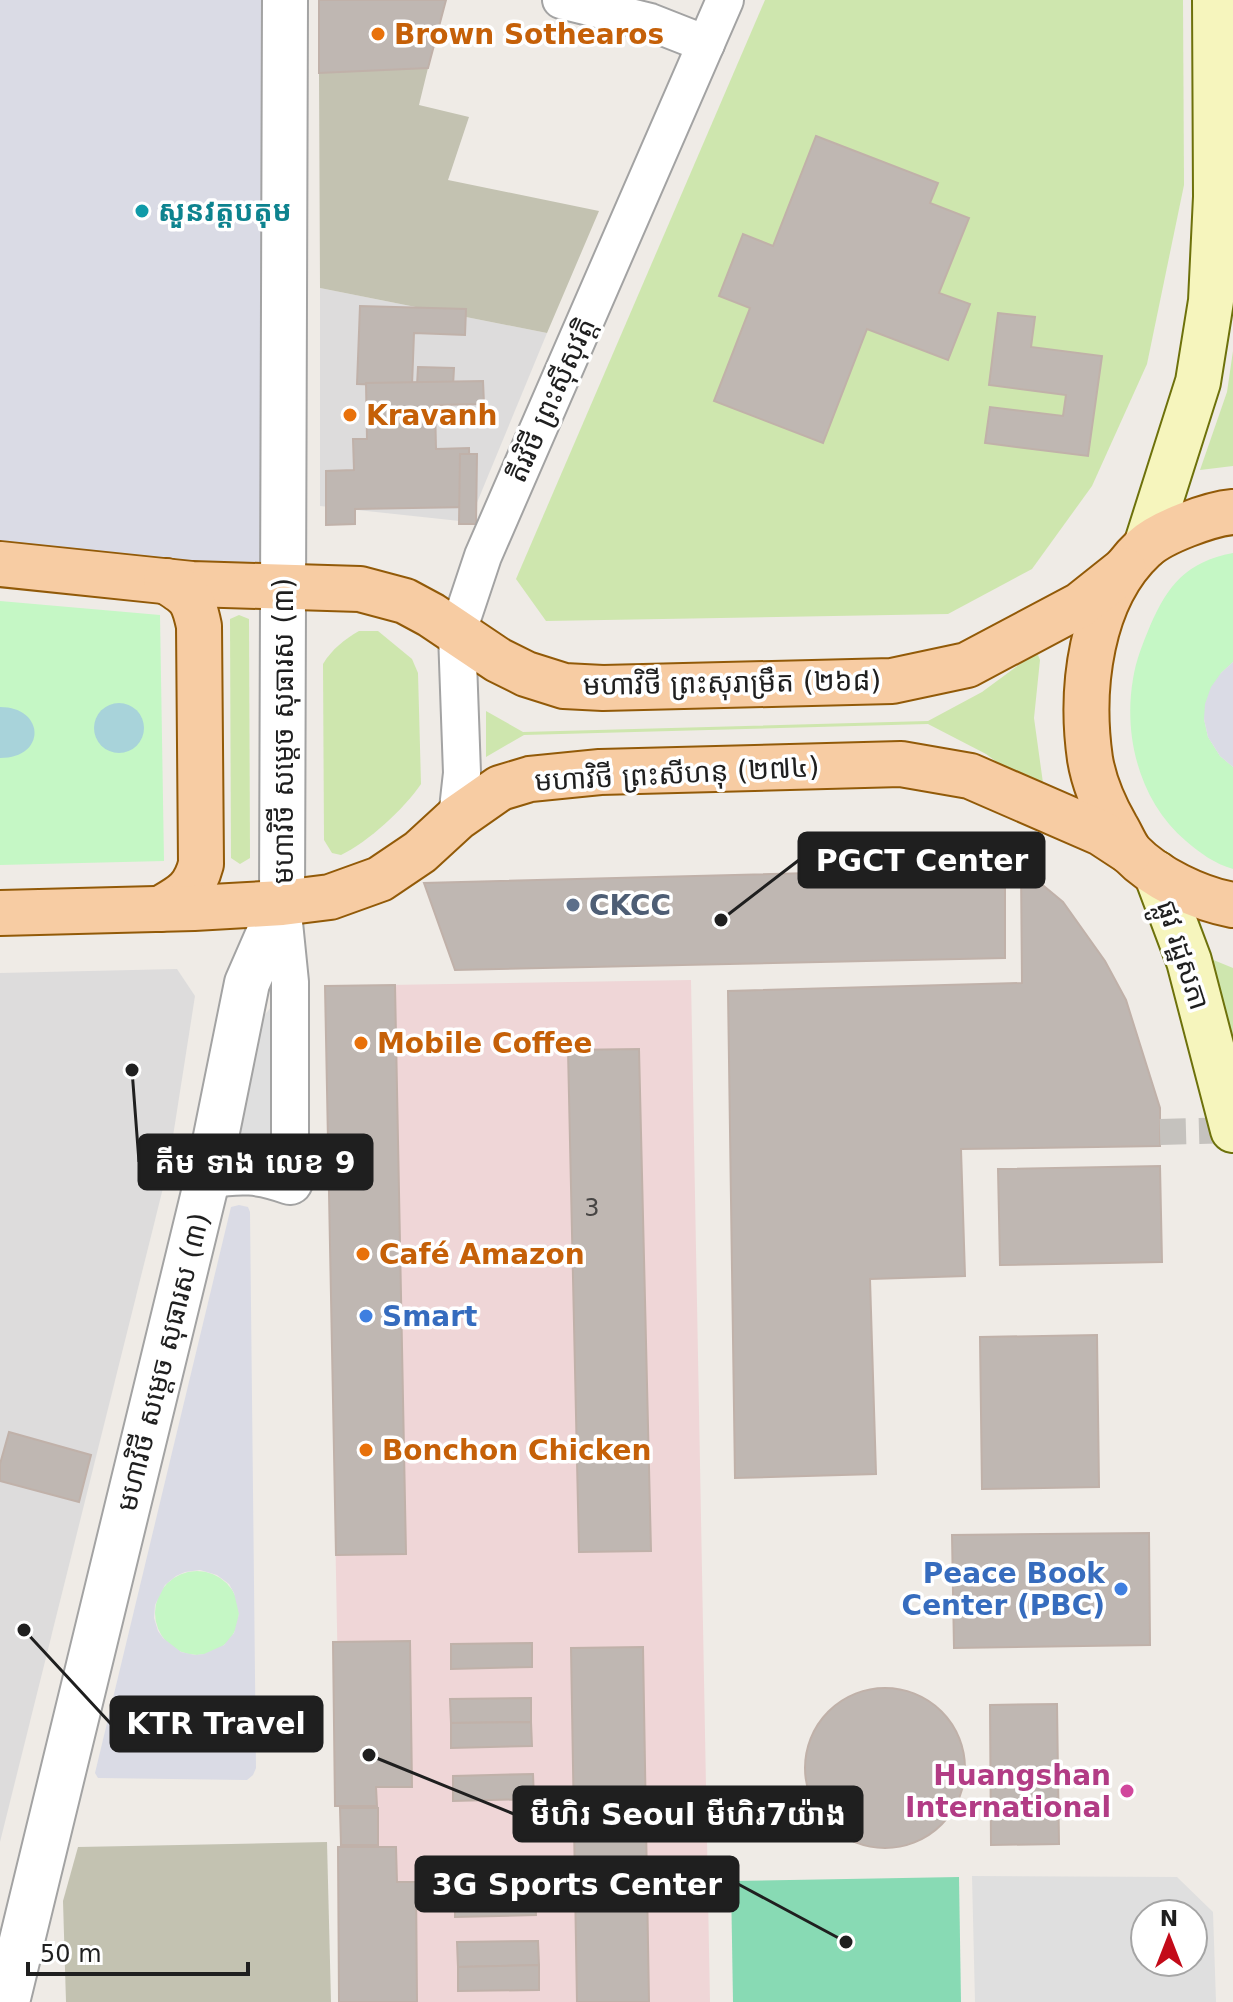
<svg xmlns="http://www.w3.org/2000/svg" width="1233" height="2002" viewBox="0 0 1233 2002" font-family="'DejaVu Sans','Noto Sans Khmer',sans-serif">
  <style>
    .residential { fill: #dddcdc }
    .commercial { fill: #efd6d7 }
    .construction { fill: #c3c2b1 }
    .grass { fill: #cee6ae }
    .park { fill: #c5f7c5 }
    .pitch { fill: #88dab4 }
    .parking { fill: #dfdfdf; fill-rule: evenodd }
    .plaza { fill: #dadbe5; fill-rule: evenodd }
    .water { fill: #a8d3da }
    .building { fill: #bfb7b2; stroke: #c0b1a9; stroke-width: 2 }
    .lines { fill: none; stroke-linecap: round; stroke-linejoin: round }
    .pedestrian-tunnel { stroke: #c5c2be; stroke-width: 26; stroke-dasharray: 26 13; stroke-linecap: butt }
    .minor-casing { stroke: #a3a3a3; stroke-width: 40 }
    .tertiary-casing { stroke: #a3a3a3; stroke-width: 48 }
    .secondary-casing { stroke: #6d710b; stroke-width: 48 }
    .primary-casing { stroke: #925a08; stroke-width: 48 }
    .minor { stroke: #fff; stroke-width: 36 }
    .tertiary { stroke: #fff; stroke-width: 44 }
    .secondary { stroke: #f6f5bd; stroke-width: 44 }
    .primary { stroke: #f7cca3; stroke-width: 44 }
    .food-dot { fill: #e8710a; stroke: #fff; stroke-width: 3 }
    .culture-dot { fill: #0f9aa8; stroke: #fff; stroke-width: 3 }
    .service-dot { fill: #5c6f8a; stroke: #fff; stroke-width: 3 }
    .shop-dot { fill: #3f7fe0; stroke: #fff; stroke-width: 3 }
    .hotel-dot { fill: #d1479c; stroke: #fff; stroke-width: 3 }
    .labels { text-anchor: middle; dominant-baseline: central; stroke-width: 7; stroke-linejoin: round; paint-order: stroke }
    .number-label { font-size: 24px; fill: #474544 }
    .food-label { font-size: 28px; font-weight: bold; fill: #c56008; stroke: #fff; text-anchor: start }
    .culture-label { font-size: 28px; font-weight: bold; fill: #0d838f; stroke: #fff; text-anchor: start }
    .street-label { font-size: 28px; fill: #1f1f1f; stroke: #fff }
    .service-label { font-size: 28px; font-weight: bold; fill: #4e5e75; stroke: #fff; text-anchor: start }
    .shop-label { font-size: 28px; font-weight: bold; fill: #366cbe; stroke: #fff; text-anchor: start }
    .hotel-label { font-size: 28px; font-weight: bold; fill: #b23c85; stroke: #fff; text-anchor: end }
    .leader { fill: none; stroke: #1f1f1f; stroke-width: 3 }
    .callout-dot { fill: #1f1f1f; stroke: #fff; stroke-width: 3 }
    .callout { fill: #1f1f1f; stroke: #1f1f1f; stroke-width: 3 }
    .callout-label { font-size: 30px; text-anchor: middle; font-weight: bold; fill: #fff }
  </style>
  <rect width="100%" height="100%" fill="#efebe6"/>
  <g class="residential">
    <polygon points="320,288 547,333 469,522 320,506"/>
    <polygon points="177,969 195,996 168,1168 0,1842 0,973"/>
  </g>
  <polygon class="commercial" points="691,980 710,2002 344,2002 325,986"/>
  <g class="construction">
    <polygon points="428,68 419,105 469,117 448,180 599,211 547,333 320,288 319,73"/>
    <polygon points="327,1842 331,2002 66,2002 63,1901 78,1847"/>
  </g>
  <g class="grass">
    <polygon points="765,0 1183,0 1184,185 1147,364 1092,486 1032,569 948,614 546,621 516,579"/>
    <polygon points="1233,351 1233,466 1200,470 1227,392"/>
    <polygon points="239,615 249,619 250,858 240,864 231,858 230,619"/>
    <path d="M359,631H378L412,659L418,673L421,784C404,809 368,842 341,855L332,853L324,840L323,664C332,649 345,639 359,631Z"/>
    <polygon points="1038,655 1040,660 1034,718 1043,783 1042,790 1033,789 986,754 928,724 524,735 486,757 486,711 523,732 928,721 982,692 1031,656"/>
    <polygon points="1211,959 1233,968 1233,1035 1207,964"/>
  </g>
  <g class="park">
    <path d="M1233,553V662L1221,673L1204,719L1208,737L1220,756L1233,767V869C1215,864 1200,853 1186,841C1140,802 1123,737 1133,679C1136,660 1143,643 1150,626C1168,585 1186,562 1233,553Z"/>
    <polygon points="0,601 160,615 164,861 0,865"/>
    <circle cx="197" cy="1613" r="42"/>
  </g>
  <polygon class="pitch" points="959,1877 961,2002 733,2002 731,1881"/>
  <g class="parking">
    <polygon points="290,982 290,1182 230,1172 232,1058"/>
    <path d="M972,1876L1177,1877L1213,1912L1216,2002H975ZM1193,1914V1962H1145V1914Z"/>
  </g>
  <g class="plaza">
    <polygon points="0,0 285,0 283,586 0,564"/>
    <polygon points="1233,662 1233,767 1220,756 1208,737 1204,719 1205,704 1211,687 1221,673"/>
    <path d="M239,1205L248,1207L250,1212L256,1768L253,1775L247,1780L98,1778L95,1773L231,1207ZM200,1570L217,1575L229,1584L234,1593L239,1614L234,1633L224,1645L204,1654L195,1655L181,1652L163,1638L158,1631L154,1618L155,1605L165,1585L176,1576L185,1572Z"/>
  </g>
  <g class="water">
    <circle cx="119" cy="728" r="25"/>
    <path d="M0,707C45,707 47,758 0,758Z"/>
  </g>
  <g class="building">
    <polygon points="319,0 446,0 428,68 319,73"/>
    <polygon points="816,136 938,183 930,203 969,218 939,293 970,304 948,360 867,329 823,443 714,401 750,308 719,296 743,234 773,246"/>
    <polygon points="360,306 466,309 465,335 414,333 412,386 357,384"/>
    <polygon points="998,313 1035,317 1031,347 1102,356 1088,456 985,443 990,407 1063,416 1066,395 989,385"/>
    <polygon points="418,367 454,368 453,386 417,385"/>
    <polygon points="483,381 484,404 435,405 436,449 469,448 470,507 355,509 355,524 326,525 326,471 354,470 353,439 367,439 366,383"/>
    <polygon points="460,454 477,454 476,524 459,524"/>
    <polygon points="1021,867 1063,902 1105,961 1126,1000 1160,1108 1160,1146 961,1149 965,1276 870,1279 876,1474 735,1478 728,991 1022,983"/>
    <polygon points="1005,868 1005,958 455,970 424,883"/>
    <polygon points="395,985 406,1554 336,1555 325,986"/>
    <polygon points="639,1049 651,1551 579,1552 568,1050"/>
    <polygon points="1160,1166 1162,1262 1000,1265 998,1169"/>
    <polygon points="1097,1335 1099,1487 982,1489 980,1337"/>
    <polygon points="9,1432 91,1455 79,1502 0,1481 0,1464"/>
    <polygon points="1149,1533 1150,1645 954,1648 952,1535"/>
    <polygon points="410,1641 412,1787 376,1787 377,1806 335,1806 333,1642"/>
    <polygon points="532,1643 532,1667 451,1669 451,1644"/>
    <polygon points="643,1647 649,2002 577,2002 571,1648"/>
    <circle cx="885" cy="1768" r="80"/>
    <polygon points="531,1698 531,1722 451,1723 450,1699"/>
    <polygon points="1057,1704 1059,1844 991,1845 990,1705"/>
    <polygon points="531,1722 532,1746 451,1748 451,1723"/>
    <polygon points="533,1774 534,1799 453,1801 453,1776"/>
    <polygon points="340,1808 378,1808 378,1845 341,1845"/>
    <polygon points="338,1847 396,1847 397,1882 416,1882 417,2002 339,2002"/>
    <polygon points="535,1891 536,1915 455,1917 455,1893"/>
    <polygon points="538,1941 539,1965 458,1967 457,1942"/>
    <polygon points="539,1965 539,1990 458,1991 458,1967"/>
  </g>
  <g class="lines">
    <polyline class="pedestrian-tunnel" points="1160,1132 1233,1130"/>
    <defs>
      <g id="minor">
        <polyline points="561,0 650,22 706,44"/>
        <polyline points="457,818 462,773 457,634 483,556 725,0"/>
        <polyline points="282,903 290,982 290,1182"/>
      </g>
      <g id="tertiary">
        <path d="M208,1176C241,1170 260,1171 290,1182"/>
        <polyline points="7,2002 208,1176 247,983 282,903 285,0"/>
      </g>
      <g id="secondary">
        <polyline points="1146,546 1198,382 1211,301 1216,197 1215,0"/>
        <polyline points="1156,873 1189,961 1233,1130"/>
      </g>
      <g id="primary">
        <path d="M1233,512C1210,514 1161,532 1144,548C1090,598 1080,689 1090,759C1094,783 1104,806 1116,827C1121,835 1125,846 1131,853C1155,878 1199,899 1233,905"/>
        <polyline points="0,564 192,584 360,589 405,601 431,615 498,660 526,674 564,686 603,688 892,681 967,665 1080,605 1124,570"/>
        <path d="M160,909C182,896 194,891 201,864L199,626C193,598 190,596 166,581"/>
        <polyline points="0,913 194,908 282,903 330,897 380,879 420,852 457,818 500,788 530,779 600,772 901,764 970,776 1101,833 1130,852"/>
      </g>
    </defs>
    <use href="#minor" class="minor-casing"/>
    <use href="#tertiary" class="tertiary-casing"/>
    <use href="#secondary" class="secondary-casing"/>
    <use href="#primary" class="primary-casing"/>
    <use href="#minor" class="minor"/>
    <use href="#tertiary" class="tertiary"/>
    <use href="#secondary" class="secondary"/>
    <use href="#primary" class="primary"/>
  </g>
  <g class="food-dot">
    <circle cx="378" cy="34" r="8"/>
    <circle cx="350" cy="415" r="8"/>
    <circle cx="361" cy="1043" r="8"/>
    <circle cx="363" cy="1254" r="8"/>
    <circle cx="366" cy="1450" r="8"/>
  </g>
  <circle class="culture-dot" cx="142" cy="211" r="8"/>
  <circle class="service-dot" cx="573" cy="905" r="8"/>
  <g class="shop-dot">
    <circle cx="366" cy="1316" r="8"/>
    <circle cx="1121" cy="1589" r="8"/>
  </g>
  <circle class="hotel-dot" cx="1127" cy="1791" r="8"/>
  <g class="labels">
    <g class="number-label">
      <text x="592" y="1208">3</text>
    </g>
    <g class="food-label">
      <text x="394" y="34">Brown Sothearos</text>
      <text x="366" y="415">Kravanh</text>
      <text x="377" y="1043">Mobile Coffee</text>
      <text x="379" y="1254">Café Amazon</text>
      <text x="382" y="1450">Bonchon Chicken</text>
    </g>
    <g class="culture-label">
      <text x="158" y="211">សួនវត្តបតុម</text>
    </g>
    <g class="street-label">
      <text transform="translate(551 400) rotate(-66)">តីរវិថី ព្រះស៊ីសុវត្តិ</text>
      <text transform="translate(732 683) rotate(-1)">មហាវិថី ព្រះសុរាម្រឹត (២៦៨)</text>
      <text transform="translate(283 731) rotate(-90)">មហាវិថី សម្តេច សុធារស (៣)</text>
      <text transform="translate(677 774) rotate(-3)">មហាវិថី ព្រះសីហនុ (២៧៤)</text>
      <text transform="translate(1183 955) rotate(72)">ផ្លូវ រដ្ឋសភា</text>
      <text transform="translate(163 1362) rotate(-76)">មហាវិថី សម្តេច សុធារស (៣)</text>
    </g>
    <g class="service-label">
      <text x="589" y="905">CKCC</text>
    </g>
    <g class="shop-label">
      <text x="382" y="1316">Smart</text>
      <text x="1105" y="1573" text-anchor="end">Peace Book<tspan x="1105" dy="32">Center (PBC)</tspan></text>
    </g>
    <g class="hotel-label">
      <text x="1111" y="1775">Huangshan<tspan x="1111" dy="32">International</tspan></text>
    </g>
  </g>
  <path class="leader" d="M721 920L799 860M132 1070L139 1162M24 1630L111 1724M369 1755L514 1814M846 1942L738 1884"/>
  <g class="callout-dot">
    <circle cx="721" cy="920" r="8"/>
    <circle cx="132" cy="1070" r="8"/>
    <circle cx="24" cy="1630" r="8"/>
    <circle cx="369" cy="1755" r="8"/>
    <circle cx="846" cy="1942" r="8"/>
  </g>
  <g class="callout">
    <rect x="799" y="833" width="245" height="54" rx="8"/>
    <rect x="139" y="1135" width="233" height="54" rx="8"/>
    <rect x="111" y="1697" width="211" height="54" rx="8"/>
    <rect x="514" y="1787" width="348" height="54" rx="8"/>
    <rect x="416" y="1857" width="322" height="54" rx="8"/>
  </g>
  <g class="callout-label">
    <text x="922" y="871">PGCT Center</text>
    <text x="255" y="1173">គីម ទាង លេខ 9</text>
    <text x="216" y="1734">KTR Travel</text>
    <text x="688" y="1825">មីហិរ Seoul មីហិរ7យ៉ាង</text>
    <text x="577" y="1895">3G Sports Center</text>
  </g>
  <g transform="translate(1169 1938)"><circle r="38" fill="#ffffff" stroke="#a5a5a5" stroke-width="2"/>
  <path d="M0-6L14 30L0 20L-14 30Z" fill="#c30b19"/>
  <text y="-12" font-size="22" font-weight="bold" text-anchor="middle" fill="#1f1f1f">N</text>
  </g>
  <path d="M28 1962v12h220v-12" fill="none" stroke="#1f1f1f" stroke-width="4"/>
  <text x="40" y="1962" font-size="24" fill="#1f1f1f" stroke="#ffffff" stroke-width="6" paint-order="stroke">50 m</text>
</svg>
